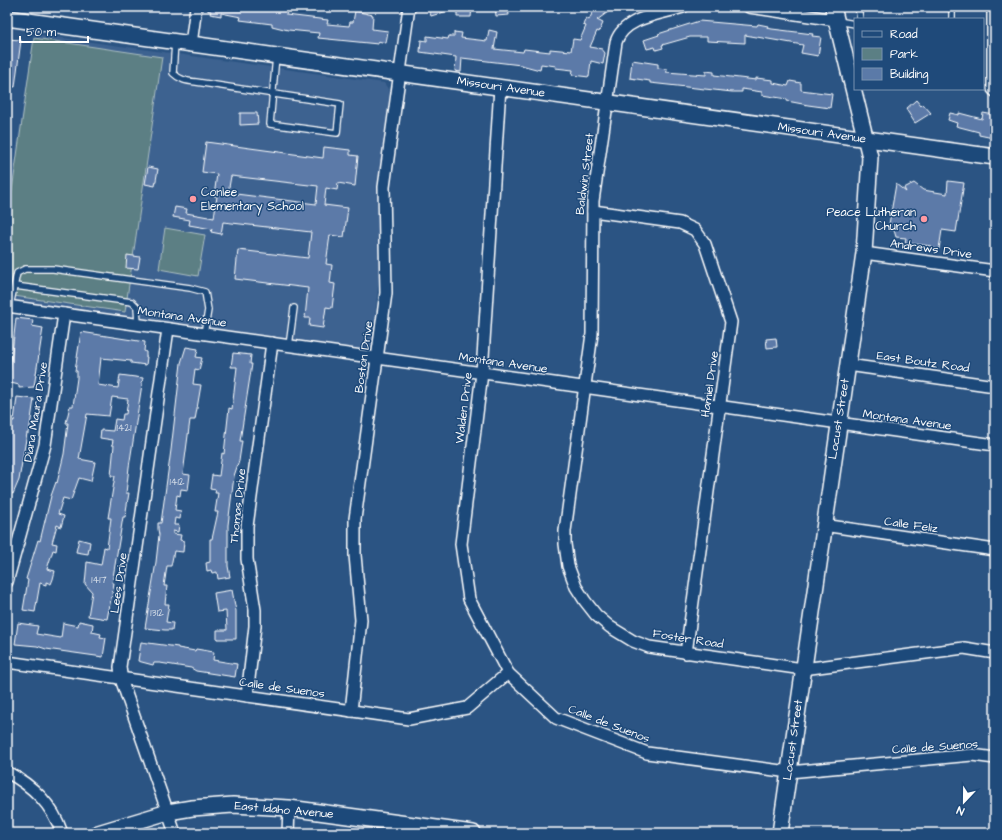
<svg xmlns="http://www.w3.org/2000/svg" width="1002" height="840" viewBox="0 0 1002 840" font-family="'Architects Daughter',sans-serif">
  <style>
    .built { fill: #3d6290 }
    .green { fill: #5b7f84; stroke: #adbfc2 }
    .building { fill: #5b7aa8; stroke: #fff; fill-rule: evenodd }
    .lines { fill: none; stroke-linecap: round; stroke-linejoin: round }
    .lane-casing { stroke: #fff; stroke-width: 8 }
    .street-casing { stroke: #fff; stroke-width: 14 }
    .secondary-casing { stroke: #fff; stroke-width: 18 }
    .lane { stroke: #1f4a7a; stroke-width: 5.5 }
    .street { stroke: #1f4a7a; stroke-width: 11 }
    .secondary { stroke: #1f4a7a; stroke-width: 15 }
    .poi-dot { fill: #ff9aa2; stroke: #1f4a7a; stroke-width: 1.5 }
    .labels { text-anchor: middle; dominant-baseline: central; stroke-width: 3; stroke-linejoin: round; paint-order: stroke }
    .number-label { font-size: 10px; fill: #d6dee9 }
    .street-label { font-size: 12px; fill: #fff; stroke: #1f4a7a }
    .poi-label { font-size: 12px; fill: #fff; stroke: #1f4a7a; text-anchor: start }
  </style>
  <rect width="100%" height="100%" fill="#2b5483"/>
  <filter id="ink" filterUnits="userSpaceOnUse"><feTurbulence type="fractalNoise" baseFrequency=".025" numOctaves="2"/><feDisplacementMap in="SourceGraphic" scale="8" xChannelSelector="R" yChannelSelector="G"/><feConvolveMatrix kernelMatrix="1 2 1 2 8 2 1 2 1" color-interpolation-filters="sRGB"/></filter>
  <g filter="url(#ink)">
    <polygon class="built" points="34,34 384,83 390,92 377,189 379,276 372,348 367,351 7,300 7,210"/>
    <g class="green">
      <polygon points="34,38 162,57 125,312 7,295 7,225"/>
      <polygon points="165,228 205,235 198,276 159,269"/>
    </g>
    <g class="building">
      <polygon points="208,7 267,7 279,9 281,7 287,8 286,15 328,20 327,24 349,26 350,22 353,22 355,11 373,15 372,29 388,31 386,43 378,41 378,44 318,38 319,33 288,30 272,26 272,24 240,20 241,17 221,13 221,16 210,14 211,11 208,11"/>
      <polygon points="428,7 454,7 454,9 431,16"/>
      <polygon points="457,7 472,7 471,17 457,17"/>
      <polygon points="495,7 508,7 509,15 496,16"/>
      <polygon points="595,7 615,7 597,20 603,23 599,32 597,31 590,47 602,49 605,53 603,64 591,61 589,77 572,75 573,70 555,68 556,66 541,64 540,70 521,65 462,58 461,72 455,71 456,57 420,52 421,40 427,41 427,36 448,39 449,36 454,36 454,32 462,33 461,38 487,41 489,30 497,32 494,49 523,52 524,49 550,52 550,49 571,51 573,39 580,40 586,26 583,25 586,18 589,20"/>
      <polygon points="699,21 757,26 758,24 768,26 767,28 772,29 813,34 812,36 821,37 818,56 801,53 803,45 745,35 745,43 707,41 707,37 690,37 662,45 663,48 656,50 655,47 647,49 644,40 659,35 658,34"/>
      <polygon points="7,39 21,40 15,87 7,86"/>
      <polygon points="632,60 658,64 658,68 667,69 666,72 706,75 706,71 714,72 714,75 756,80 756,78 773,80 773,83 788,86 790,81 801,83 801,90 832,94 830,108 808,105 787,101 787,99 762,95 762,92 742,89 742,92 732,92 650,83 650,81 630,78"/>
      <polygon points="916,100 921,106 923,104 931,113 915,123 906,109"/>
      <polygon points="240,113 257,113 258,124 240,125"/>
      <polygon points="950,113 959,115 959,113 982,119 983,113 994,115 992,123 995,124 995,127 993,138 979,135 979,132 956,126 957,123 948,120"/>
      <path d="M206,142L323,158L324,147L350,150V155L358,156L355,186L338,183L337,190L326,188L324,205L348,208L344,237L330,235L326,264L332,265L330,283L335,284L332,308L326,307L323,328L309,326L310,318H305L308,288L235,279L238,250L308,258L311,232L223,222L221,234L211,232L212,229L189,225L190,220L173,217L175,207L187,209L186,213L214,218L217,196H214L217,174L202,172ZM231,176L318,186L316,204L228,193Z"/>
      <polygon points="148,167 158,169 155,186 145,184"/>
      <polygon points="948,181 964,183 956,232 942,230 939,249 932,248 932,246 905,243 906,238 896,237 894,230 888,230 896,184 906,192 904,188 914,183 923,190 947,194"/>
      <polygon points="127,255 140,257 138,269 126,268"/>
      <polygon points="16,318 33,320 32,326 43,328 34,387 19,388 19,385 7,382 7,370 10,370"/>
      <polygon points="81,332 145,342 144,351 146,352 146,357 147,357 146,365 131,363 131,361 101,358 98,385 118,388 120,375 143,378 129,467 126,493 129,493 125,517 123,517 112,583 114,583 112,594 107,619 88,616 92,592 85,584 87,562 101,565 104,547 107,548 111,518 108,518 115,476 111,476 114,445 112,445 113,440 100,438 101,430 113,431 115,419 122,420 123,414 126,414 128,399 112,397 109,416 87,414 79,459 95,462 91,481 79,478 71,500 63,498 58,514 64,516 61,527 57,525 52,543 57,544 56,551 53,550 47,569 55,571 53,579 51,584 46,582 46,585 40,583 35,612 23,610 28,580 26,579 38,540 40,541 51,496 56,482 57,483 64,454 68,423 66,423 70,406 73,406 77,378 77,371 75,371"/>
      <polygon points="776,338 777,347 767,348 766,339"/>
      <polygon points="186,347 198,349 196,357 202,358 199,370 195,369 193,384 201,385 195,420 190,420 183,474 190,475 188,490 181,489 180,496 177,495 175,510 181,511 180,519 175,518 174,525 179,525 178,532 173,531 173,534 181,535 180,540 184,541 183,552 174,551 171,566 167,566 164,586 167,586 165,604 169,604 166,622 173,623 172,630 165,630 145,628 156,562 159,535 158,529 158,523 161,523 171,450 181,363"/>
      <polygon points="233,353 251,355 250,364 252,364 240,441 242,441 239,461 234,476 228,525 228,566 230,577 218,579 217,572 212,573 211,570 207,571 206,563 210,562 210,539 212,539 218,512 215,512 218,493 215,493 216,490 210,489 212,475 219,476 222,453 224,454 229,408 232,409 237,367 231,367"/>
      <polygon points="17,397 34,399 29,433 27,433 19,480 13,494 7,491 7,420 14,421"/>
      <polygon points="79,539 90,542 88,554 76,552"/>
      <polygon points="232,590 236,611 236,639 217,639 217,630 227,630 226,611 217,612 214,593"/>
      <polygon points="79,621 93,624 92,632 101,634 100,637 106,638 103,657 46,649 37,646 15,644 18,623 38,626 36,634 61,638 63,623 78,626"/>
      <polygon points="141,642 178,647 178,648 195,651 196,649 214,652 213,660 237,664 235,677 196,671 191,668 160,663 154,663 153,665 138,661"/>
    </g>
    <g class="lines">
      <defs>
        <g id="lane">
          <polyline points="858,7 860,19"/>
          <polyline points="952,7 952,19"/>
          <polyline points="838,21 855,24"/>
          <path d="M175,42L173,73C180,80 186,81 196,82L340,104L337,133L270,124L276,56"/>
          <polyline points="15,286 132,302 137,307 138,324"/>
          <polyline points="10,306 17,273 25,269 53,269 190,288 205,292 208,310 204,334"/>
          <polyline points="289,346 294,308"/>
        </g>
        <g id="street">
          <path d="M683,7C661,14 624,17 616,42L593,201L592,334L565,531V544L568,566L576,587L585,601L596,615L610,627L633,641L649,647L803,669L964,648L995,653"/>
          <polyline points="749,7 836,20"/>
          <polyline points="995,10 993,10 993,89 995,91"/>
          <polyline points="191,44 196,7"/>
          <polyline points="500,87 482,373 461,544 469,599 508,673"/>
          <polyline points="593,211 680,223 695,230 705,244 731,322 686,653"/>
          <polyline points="864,253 995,271"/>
          <polyline points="7,306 995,445"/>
          <polyline points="168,329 120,667 122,682 175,833"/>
          <polyline points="848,365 995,386"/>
          <polyline points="823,525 995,550"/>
          <polyline points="7,582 45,445 64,314"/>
          <polyline points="7,662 409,719 467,708 508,673 556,718 647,753 789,772 972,755 995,758"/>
          <polyline points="247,696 255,626 255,610 247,559 247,526 272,343"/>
          <polyline points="351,711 361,620 355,555 355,519 386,293 384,187 409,7"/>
          <path d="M7,772C33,786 52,804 62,833"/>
          <polyline points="288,833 289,808"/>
        </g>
        <g id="secondary">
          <polyline points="7,18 995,157"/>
          <polyline points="98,833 168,812 192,808 233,805 289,808 473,833"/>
          <polyline points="780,833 864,253 870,157 833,7"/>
        </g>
      </defs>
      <use href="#lane" class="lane-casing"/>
      <use href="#street" class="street-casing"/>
      <use href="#secondary" class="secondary-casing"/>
      <use href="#lane" class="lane"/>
      <use href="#street" class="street"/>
      <use href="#secondary" class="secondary"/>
    </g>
  </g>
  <g class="poi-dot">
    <circle cx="193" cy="199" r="4"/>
    <circle cx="924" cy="219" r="4"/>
  </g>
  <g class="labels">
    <g class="number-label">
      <text x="124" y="428">1421</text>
      <text x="177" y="482">1412</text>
      <text x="99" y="580">1417</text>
      <text x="157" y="613">1312</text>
    </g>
    <g class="street-label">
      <text transform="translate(501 87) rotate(8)">Missouri Avenue</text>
      <text transform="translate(822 133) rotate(8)">Missouri Avenue</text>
      <text transform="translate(585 174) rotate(-83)">Baldwin Street</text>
      <text transform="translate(931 249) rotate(8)">Andrews Drive</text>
      <text transform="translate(182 317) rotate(8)">Montana Avenue</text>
      <text transform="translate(364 357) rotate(-82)">Boston Drive</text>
      <text transform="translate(923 362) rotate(8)">East Boutz Road</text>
      <text transform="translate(503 363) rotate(8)">Montana Avenue</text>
      <text transform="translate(710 384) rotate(-82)">Hamiel Drive</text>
      <text transform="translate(464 408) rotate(-83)">Walden Drive</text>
      <text transform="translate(36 412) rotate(-81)">Diana Maura Drive</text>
      <text transform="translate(839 419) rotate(-81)">Locust Street</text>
      <text transform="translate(907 420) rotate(8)">Montana Avenue</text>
      <text transform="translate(238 506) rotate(-84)">Thomas Drive</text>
      <text transform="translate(911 525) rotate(8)">Calle Feliz</text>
      <text transform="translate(119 583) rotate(-82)">Lees Drive</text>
      <text transform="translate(688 639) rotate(9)">Foster Road</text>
      <text transform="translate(282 688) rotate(8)">Calle de Suenos</text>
      <text transform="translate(609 724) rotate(21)">Calle de Suenos</text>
      <text transform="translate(793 740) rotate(-82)">Locust Street</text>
      <text transform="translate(935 747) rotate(-4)">Calle de Suenos</text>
      <text transform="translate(284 810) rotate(5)">East Idaho Avenue</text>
    </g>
    <g class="poi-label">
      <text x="201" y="192">Conlee<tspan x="201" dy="14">Elementary School</tspan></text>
      <text x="916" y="212" text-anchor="end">Peace Lutheran<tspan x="916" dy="14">Church</tspan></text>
    </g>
  </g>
  <rect width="1002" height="840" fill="none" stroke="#1f4a7a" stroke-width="24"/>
  <rect x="12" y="12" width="978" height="816" fill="none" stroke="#fff" stroke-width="1.5" filter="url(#ink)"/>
  <rect x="854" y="18" width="130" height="72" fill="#1f4a7a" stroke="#7992af"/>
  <rect x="862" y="31" width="20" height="6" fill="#1f4a7a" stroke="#7992af"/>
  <text x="890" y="38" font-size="12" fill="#ffffff">Road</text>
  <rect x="862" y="48" width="20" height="12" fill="#5b7f84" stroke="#7992af"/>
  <text x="890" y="58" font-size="12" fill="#ffffff">Park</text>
  <rect x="862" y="68" width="20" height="12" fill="#5b7aa8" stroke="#7992af"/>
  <text x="890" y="78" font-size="12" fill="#ffffff">Building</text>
  <g transform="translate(964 802) rotate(202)" stroke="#1f4a7a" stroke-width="3" paint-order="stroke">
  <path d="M0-3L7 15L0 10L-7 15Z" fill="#ffffff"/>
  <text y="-6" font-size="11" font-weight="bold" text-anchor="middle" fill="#ffffff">N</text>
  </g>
  <path d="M20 36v6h68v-6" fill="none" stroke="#ffffff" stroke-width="2"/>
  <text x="26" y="36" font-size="12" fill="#ffffff" stroke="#1f4a7a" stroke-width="3" paint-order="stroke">50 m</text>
</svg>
